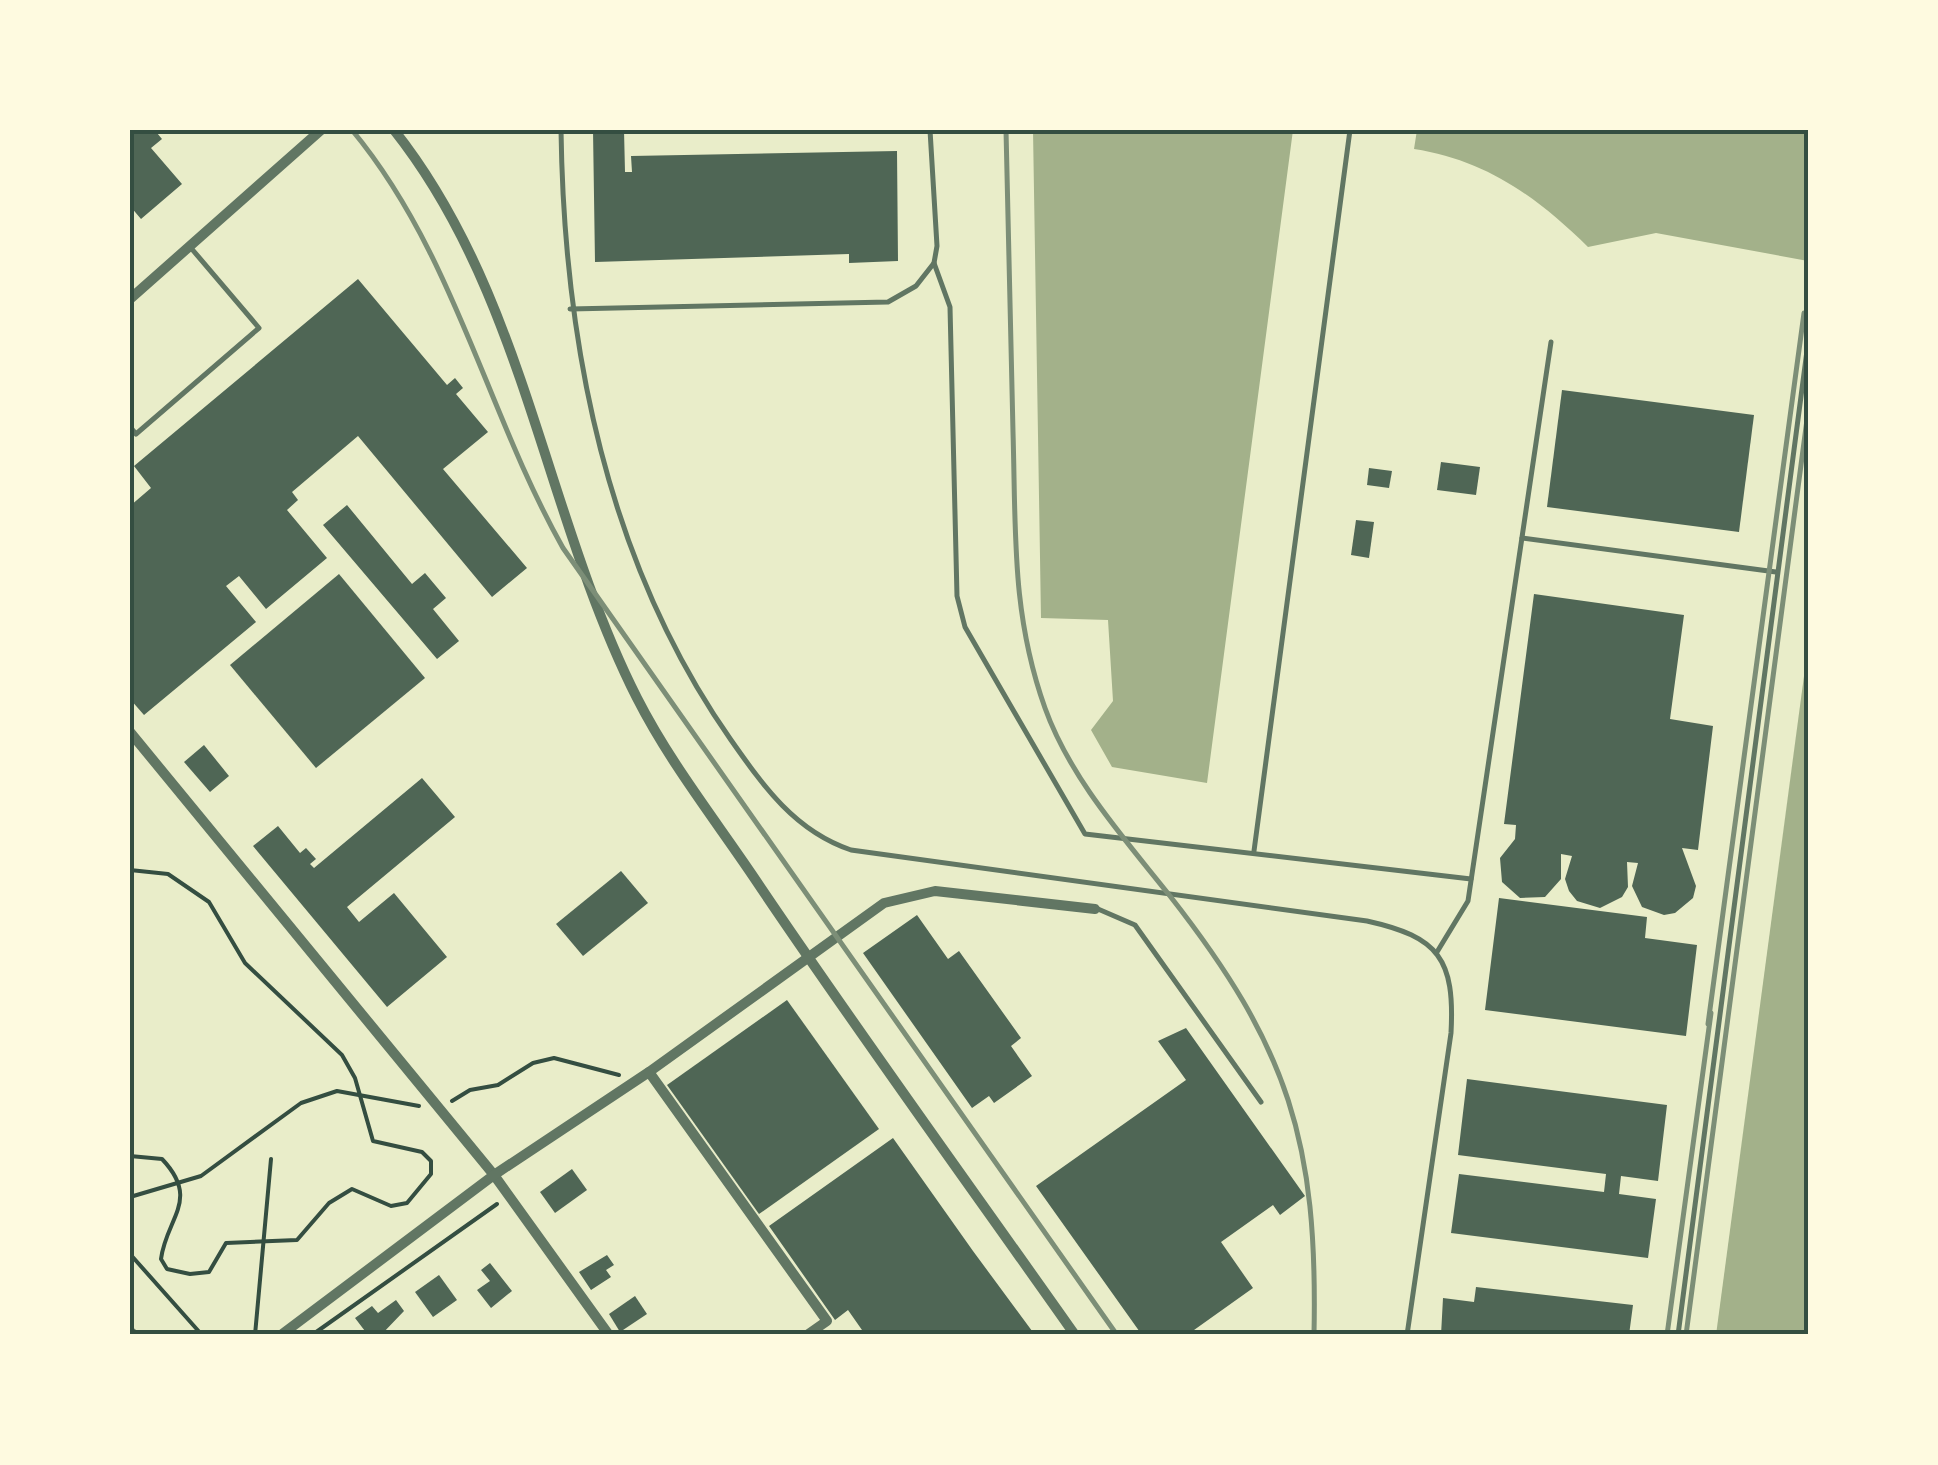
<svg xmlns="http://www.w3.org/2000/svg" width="1938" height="1465" viewBox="0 0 1938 1465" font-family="Cabin,sans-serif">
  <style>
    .water { fill: #a3b18a }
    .building { fill: #4f6655 }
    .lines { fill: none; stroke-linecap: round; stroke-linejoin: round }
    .path { stroke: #344e41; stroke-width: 4 }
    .service { stroke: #617663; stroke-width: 5 }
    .minor { stroke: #617663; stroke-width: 10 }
    .tertiary { stroke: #617663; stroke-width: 14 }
    .rail { stroke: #7c8e77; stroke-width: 5 }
    .neatline { fill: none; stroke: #344e41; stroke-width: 4 }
  </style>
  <rect width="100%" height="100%" fill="#e9edc9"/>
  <g class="water">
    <polygon points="1033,130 1293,130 1207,783 1112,767 1091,730 1113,701 1108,620 1041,618"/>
    <path d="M1417,130H1808V261L1656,233L1588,247C1537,197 1486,160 1414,149Z"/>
    <polygon points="1808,646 1808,1335 1716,1335"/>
  </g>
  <g class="building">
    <polygon points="130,130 160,130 157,133 162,139 151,148 182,184 141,219 130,206"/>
    <polygon points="593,130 624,130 625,172 632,172 631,156 897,151 898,261 849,263 849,254 595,262"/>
    <polygon points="358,279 447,385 455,378 463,388 456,394 488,432 443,469 527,568 492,597 358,436 292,492 298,500 287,510 327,558 266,609 239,576 226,586 256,622 144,715 130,699 130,506 151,488 134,466"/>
    <polygon points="1562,390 1754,415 1739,532 1547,507"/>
    <polygon points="1441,462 1480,467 1476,495 1437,490"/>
    <polygon points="1369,468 1392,471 1389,488 1367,485"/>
    <polygon points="347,505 412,584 425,573 446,598 433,609 459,641 437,659 323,525"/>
    <polygon points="1356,520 1374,522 1369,558 1351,555"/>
    <polygon points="339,574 425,678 316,768 230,665"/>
    <polygon points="1534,594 1684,615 1670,719 1713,726 1698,850 1682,848 1696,886 1693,898 1675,913 1664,915 1642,907 1632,886 1638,863 1627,862 1628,887 1622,897 1600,908 1577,901 1569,891 1565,879 1572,856 1561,854 1561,879 1545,897 1520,898 1502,882 1500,858 1515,839 1516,825 1504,824"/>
    <polygon points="204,745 229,776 210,792 184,762"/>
    <polygon points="422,778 455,817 347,907 359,922 394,893 447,957 387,1007 253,846 278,826 300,853 306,848 316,859 310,864 314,868"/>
    <polygon points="621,871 648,903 583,956 556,924"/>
    <polygon points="1499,898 1647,917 1645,938 1697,945 1686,1036 1485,1010"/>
    <polygon points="917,915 948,959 959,951 1021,1038 1011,1046 1032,1076 994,1103 989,1096 972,1108 863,953"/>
    <polygon points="787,1000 879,1129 759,1214 667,1085"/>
    <polygon points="1186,1028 1305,1196 1280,1215 1273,1205 1221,1242 1253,1288 1187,1335 1142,1335 1036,1186 1186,1080 1158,1041"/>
    <polygon points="1467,1079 1667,1105 1658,1181 1621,1176 1619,1194 1656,1199 1648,1258 1451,1233 1459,1174 1604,1192 1606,1174 1458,1155"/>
    <polygon points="893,1138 973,1251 1035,1335 856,1335 862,1330 848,1310 835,1320 769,1226"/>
    <polygon points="572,1169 587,1190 555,1213 540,1192"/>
    <polygon points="607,1255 614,1265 606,1270 611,1277 591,1290 579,1272"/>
    <polygon points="490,1263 512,1291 491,1308 477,1290 490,1281 481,1270"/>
    <polygon points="439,1275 457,1300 433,1317 415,1292"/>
    <polygon points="1476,1287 1633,1305 1629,1335 1441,1335 1443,1298 1474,1302"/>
    <polygon points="635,1296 647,1314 620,1332 609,1314"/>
    <polygon points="396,1300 404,1311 381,1335 368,1335 355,1318 372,1306 378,1313"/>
  </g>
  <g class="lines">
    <g class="path">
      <path d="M130,870L168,874L209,902L245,963L342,1055L355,1078L373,1141L422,1152L431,1161V1174L407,1203L391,1206L352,1189L329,1203L297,1240L226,1243L209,1272L190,1274L167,1269L161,1259C166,1218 201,1200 162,1159L130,1156"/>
      <polyline points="452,1101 470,1090 498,1085 533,1063 554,1058 619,1075"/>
      <polyline points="130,1197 201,1176 301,1103 337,1091 419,1106"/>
      <polyline points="130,1254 202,1335"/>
      <polyline points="255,1335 271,1159"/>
      <polyline points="312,1335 497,1204"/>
    </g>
    <g class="service">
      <path d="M561,130C564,344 606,562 731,740C764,787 795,831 851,850L1367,921C1439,937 1455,959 1451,1033L1407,1335"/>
      <polyline points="930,130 937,246 934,263 950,307 957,596 965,627 1085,834 1471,879"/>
      <polyline points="570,309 888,302 916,286 934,263"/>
      <polyline points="130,427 136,434 259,328 191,248"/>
      <polyline points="1522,538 1776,572"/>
      <polyline points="1254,851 1350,130"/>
      <polyline points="1098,909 1135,925 1261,1102"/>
      <polyline points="1437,952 1468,901 1551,342"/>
      <polyline points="1678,1335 1808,343"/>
    </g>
    <g class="minor">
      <path d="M394,130C525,295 544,514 637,698C671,765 720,826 761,888C863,1039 970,1186 1075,1335"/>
      <polyline points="130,299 321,130"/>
      <polyline points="130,732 494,1175 609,1335"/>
      <polyline points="649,1072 827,1321 807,1335"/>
      <polyline points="281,1335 494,1175 649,1072 884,903 935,891 1095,909"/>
    </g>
    <polyline class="tertiary" points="130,1334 131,1335"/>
    <g class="rail">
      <path d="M352,130C454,253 486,411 563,548L1117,1335"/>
      <path d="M1006,130C1008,231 1011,331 1013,432C1016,530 1011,613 1045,708C1070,778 1124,838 1170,896C1289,1048 1318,1142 1314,1335"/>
      <polyline points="1708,1024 1804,313"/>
      <polyline points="1667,1335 1711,1013"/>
      <polyline points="1686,1335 1808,412"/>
    </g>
  </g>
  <rect width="1938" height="1465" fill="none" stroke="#fefae0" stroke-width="265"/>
  <rect x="132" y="132" width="1674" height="1200" class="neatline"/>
</svg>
